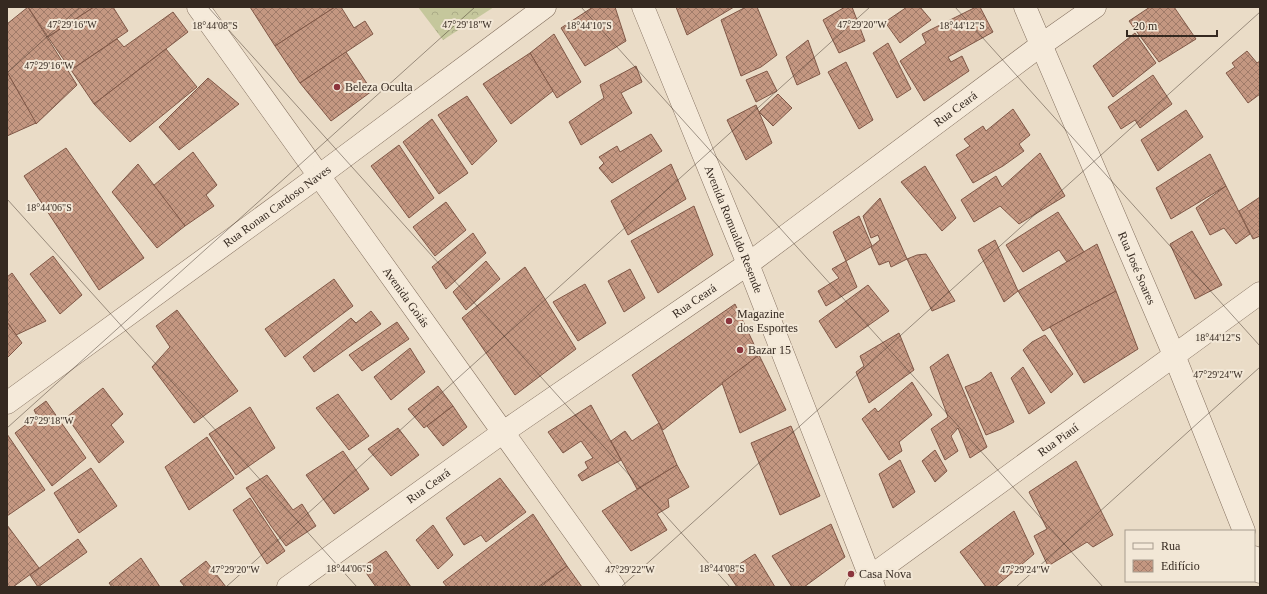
<svg xmlns="http://www.w3.org/2000/svg" width="1267" height="594" viewBox="0 0 1267 594" font-family="'Times New Roman',serif">
  <style>
    .park { fill: url(#park-crowns) }
    .building { fill: url(#building-cross-hatch); stroke: #805847 }
    .lines { fill: none; stroke-linecap: round; stroke-linejoin: round }
    .minor-casing { stroke: #836f5e; stroke-width: 23 }
    .minor { stroke: #f5eada; stroke-width: 22 }
    .ticks { fill: none; stroke: #352920; stroke-width: 1; stroke-opacity: 0.45 }
    .poi-dot { fill: #8c353d; stroke: #f2e7d6; stroke-width: 1.5 }
    .labels { text-anchor: middle; dominant-baseline: central; stroke-width: 4; stroke-linejoin: round; paint-order: stroke }
    .poi-label { font-size: 12px; fill: #352920; stroke: #f2e7d6; text-anchor: start }
    .street-label { font-size: 12px; fill: #352920; stroke: #f2e7d6 }
    .ticks-label { font-size: 10px; text-anchor: middle; fill: #352920; stroke: #f2e7d6; stroke-width: 4; stroke-linejoin: round; paint-order: stroke }
  </style>
  <defs>
    <pattern id="park-crowns" width="20" height="18" patternUnits="userSpaceOnUse"><rect width="20" height="18" fill="#c5c79c"/><path d="M2 6a3 3 0 1 1 6 0M12 15a3 3 0 1 1 6 0" fill="none" stroke="#aaab86"/></pattern>
    <pattern id="building-cross-hatch" width="8" height="8" patternUnits="userSpaceOnUse"><rect width="8" height="8" fill="#c49781"/><path d="M0 0l8 8M0 8l8-8" fill="none" stroke="#a07b69"/></pattern>
  </defs>
  <rect width="100%" height="100%" fill="#eadcc7"/>
  <polygon class="park" points="418,7 494,7 443,40"/>
  <g class="building">
    <polygon points="28,7 77,85 36,124 7,72 7,24"/>
    <polygon points="28,7 94,7 48,37"/>
    <polygon points="94,7 113,7 128,31 71,70 48,37"/>
    <polygon points="250,7 335,7 275,46"/>
    <polygon points="335,7 341,7 354,28 365,21 373,34 300,83 275,46"/>
    <polygon points="593,7 615,7 626,41 585,66 561,28"/>
    <polygon points="676,7 734,7 687,35"/>
    <polygon points="746,7 757,7 777,55 761,67 741,76 721,20"/>
    <polygon points="845,7 852,7 865,41 839,53 823,20"/>
    <polygon points="907,7 920,7 931,20 900,43 885,22"/>
    <polygon points="976,7 980,7 993,32 948,57 951,62 962,56 969,71 924,101 900,61 926,43 922,34"/>
    <polygon points="1150,7 1174,7 1196,39 1159,62 1129,21"/>
    <polygon points="173,12 188,32 94,104 71,70 117,39 124,47"/>
    <polygon points="1135,33 1156,63 1113,97 1093,66"/>
    <polygon points="554,34 581,82 557,98 530,53"/>
    <polygon points="808,40 820,74 797,85 786,57"/>
    <polygon points="888,43 911,89 897,98 873,53"/>
    <polygon points="166,49 197,87 130,142 94,104"/>
    <polygon points="1247,51 1257,63 1260,61 1260,94 1248,103 1226,73 1235,67 1232,63"/>
    <polygon points="346,52 372,91 331,121 300,83"/>
    <polygon points="530,53 553,91 511,124 483,84"/>
    <polygon points="846,62 873,120 859,129 828,72"/>
    <polygon points="636,66 642,82 621,93 632,113 581,145 569,122 604,98 600,85"/>
    <polygon points="767,71 777,91 756,102 746,80"/>
    <polygon points="7,72 36,123 7,136"/>
    <polygon points="1153,75 1172,104 1140,128 1135,120 1121,129 1108,107"/>
    <polygon points="208,78 239,104 179,150 159,127"/>
    <polygon points="778,94 792,108 773,126 759,112"/>
    <polygon points="467,96 497,141 472,165 438,115"/>
    <polygon points="756,105 772,143 746,160 727,120"/>
    <polygon points="1013,109 1030,135 1019,144 1024,151 1003,166 973,183 956,155 970,146 964,139 983,126 986,131"/>
    <polygon points="1186,110 1203,137 1158,171 1141,140"/>
    <polygon points="432,119 468,173 439,194 403,142"/>
    <polygon points="651,134 662,151 612,183 599,168 604,163 599,157 617,146 620,152"/>
    <polygon points="399,145 434,198 409,218 371,166"/>
    <polygon points="66,148 144,258 99,290 24,176"/>
    <polygon points="193,152 217,185 206,195 214,206 185,226 153,186"/>
    <polygon points="1040,153 1065,196 1019,224 1000,206 974,222 961,200 996,176 1002,187"/>
    <polygon points="1210,154 1226,186 1171,219 1156,188"/>
    <polygon points="138,164 185,226 157,248 112,192"/>
    <polygon points="671,164 686,199 628,235 611,201"/>
    <polygon points="925,166 956,218 942,231 901,182"/>
    <polygon points="1226,186 1250,234 1236,244 1224,228 1210,235 1196,208"/>
    <polygon points="1260,197 1260,236 1253,239 1239,211"/>
    <polygon points="880,198 907,259 891,267 889,261 879,265 871,247 880,240 878,235 871,238 863,216"/>
    <polygon points="446,202 466,230 435,256 413,227"/>
    <polygon points="694,206 713,255 658,293 631,241"/>
    <polygon points="1058,212 1084,252 1067,262 1059,250 1023,272 1006,245"/>
    <polygon points="859,216 872,246 846,261 833,232"/>
    <polygon points="1192,231 1222,285 1195,299 1170,244"/>
    <polygon points="473,233 486,253 446,289 432,267"/>
    <polygon points="995,240 1018,291 1004,302 978,250"/>
    <polygon points="1097,244 1116,291 1043,331 1018,291"/>
    <polygon points="926,254 955,301 932,311 907,259 917,255"/>
    <polygon points="53,256 82,295 60,314 30,274"/>
    <polygon points="486,261 500,279 466,310 453,292"/>
    <polygon points="846,261 857,287 826,306 818,291 839,278 832,269"/>
    <polygon points="525,267 576,349 515,395 462,318"/>
    <polygon points="630,269 645,298 624,312 608,281"/>
    <polygon points="12,273 46,321 16,335 7,322 7,277"/>
    <polygon points="334,279 353,306 285,357 265,329"/>
    <polygon points="585,284 606,323 578,341 553,302"/>
    <polygon points="868,285 889,311 836,348 819,321"/>
    <polygon points="1116,291 1138,349 1084,383 1050,327"/>
    <polygon points="735,304 759,355 663,430 632,375"/>
    <polygon points="177,310 238,391 194,423 152,367 170,347 156,326"/>
    <polygon points="371,311 381,324 314,372 303,357 351,318 356,323"/>
    <polygon points="7,322 22,343 7,358"/>
    <polygon points="397,322 409,339 362,371 349,355"/>
    <polygon points="899,333 914,370 869,403 856,372 864,366 860,356"/>
    <polygon points="1045,335 1073,374 1051,393 1023,350 1032,342"/>
    <polygon points="410,348 425,372 391,400 374,377"/>
    <polygon points="948,354 987,447 970,458 958,428 951,436 958,451 945,460 931,429 948,417 930,367"/>
    <polygon points="759,355 786,410 740,433 722,383"/>
    <polygon points="1023,367 1045,403 1029,414 1011,378"/>
    <polygon points="991,372 1014,422 1001,429 986,435 965,387 980,381"/>
    <polygon points="912,382 932,415 899,442 902,451 889,460 862,419 875,408 878,412"/>
    <polygon points="438,386 453,406 424,428 408,409"/>
    <polygon points="103,388 123,414 111,425 124,442 99,463 67,417"/>
    <polygon points="338,394 369,436 349,450 316,408"/>
    <polygon points="46,401 86,458 52,486 15,433 37,416 34,410"/>
    <polygon points="591,405 621,460 582,481 578,475 588,468 585,462 593,458 581,441 563,453 548,432"/>
    <polygon points="453,406 467,427 443,446 427,426"/>
    <polygon points="250,407 275,448 236,475 209,434"/>
    <polygon points="659,423 677,465 637,489 611,441 625,431 632,441"/>
    <polygon points="791,426 820,496 780,515 751,443"/>
    <polygon points="398,428 419,455 391,476 368,449"/>
    <polygon points="7,434 45,490 7,516"/>
    <polygon points="207,437 234,478 189,510 165,467"/>
    <polygon points="935,450 947,471 935,482 922,461"/>
    <polygon points="343,451 369,489 334,514 306,475"/>
    <polygon points="900,460 915,492 893,508 879,474"/>
    <polygon points="1076,461 1113,535 1093,547 1087,542 1048,566 1034,536 1047,529 1029,492"/>
    <polygon points="677,465 689,487 668,499 669,507 657,514 667,530 631,551 602,511"/>
    <polygon points="91,468 117,506 79,533 54,493"/>
    <polygon points="267,475 293,510 302,504 316,526 286,546 271,526 246,488"/>
    <polygon points="500,478 526,512 486,542 481,535 464,545 446,518"/>
    <polygon points="250,498 285,551 267,564 233,510"/>
    <polygon points="1014,511 1034,554 995,587 986,587 960,552"/>
    <polygon points="533,514 567,566 538,587 447,587 443,582"/>
    <polygon points="831,524 845,557 804,587 792,587 772,556"/>
    <polygon points="7,525 39,568 13,587 8,587 7,585"/>
    <polygon points="433,525 453,555 438,569 416,540"/>
    <polygon points="78,539 87,552 38,587 30,575"/>
    <polygon points="386,551 411,587 376,587 362,567"/>
    <polygon points="755,554 775,587 737,587 727,572"/>
    <polygon points="141,558 160,587 112,587 109,583"/>
    <polygon points="206,561 226,587 185,587 180,581"/>
    <polygon points="567,566 582,587 540,587"/>
  </g>
  <g class="lines">
    <defs>
      <g id="minor">
        <path id="s1" d="M198,7L614,587"/>
        <path id="s2" d="M643,7L748,264L874,587"/>
        <path id="s3" d="M1025,7L1174,355L1244,531"/>
        <path id="s4" d="M7,403L320,175L545,7"/>
        <polyline points="1254,557 1260,572"/>
        <path id="s5" d="M288,587L502,433L748,264L1041,45L1095,7"/>
        <path id="s6" d="M856,587L1260,293"/>
      </g>
    </defs>
    <use href="#minor" class="minor-casing"/>
    <use href="#minor" class="minor"/>
  </g>
  <path class="ticks" d="M208,7L730,587M581,7L1103,587M955,7L1260,346M7,73L80,7M7,199L357,587M7,428L475,7M226,587L870,7M621,587L1260,12M1016,587L1260,367"/>
  <g class="poi-dot">
    <circle cx="337" cy="87" r="4"/>
    <circle cx="729" cy="321" r="4"/>
    <circle cx="740" cy="350" r="4"/>
    <circle cx="851" cy="574" r="4"/>
  </g>
  <g class="labels">
    <g class="poi-label">
      <text x="345" y="87">Beleza Oculta</text>
      <text x="737" y="314">Magazine<tspan x="737" dy="14">dos Esportes</tspan></text>
      <text x="748" y="350">Bazar 15</text>
      <text x="859" y="574">Casa Nova</text>
    </g>
    <g class="street-label">
      <text stroke="none"><textPath href="#s5" startOffset="821">Rua Ceará</textPath></text>
      <text stroke="none"><textPath href="#s4" startOffset="334">Rua Ronan Cardoso Naves</textPath></text>
      <text stroke="none"><textPath href="#s2" startOffset="240">Avenida Romualdo Resende</textPath></text>
      <text stroke="none"><textPath href="#s3" startOffset="284">Rua José Soares</textPath></text>
      <text stroke="none"><textPath href="#s1" startOffset="357">Avenida Goiás</textPath></text>
      <text stroke="none"><textPath href="#s5" startOffset="497">Rua Ceará</textPath></text>
      <text stroke="none"><textPath href="#s6" startOffset="250">Rua Piauí</textPath></text>
      <text stroke="none"><textPath href="#s5" startOffset="173">Rua Ceará</textPath></text>
    </g>
  </g>
  <g class="ticks-label">
    <text x="72" y="28">47°29'16"W</text>
    <text x="467" y="28">47°29'18"W</text>
    <text x="862" y="28">47°29'20"W</text>
    <text x="215" y="29">18°44'08"S</text>
    <text x="589" y="29">18°44'10"S</text>
    <text x="962" y="29">18°44'12"S</text>
    <text x="49" y="69">47°29'16"W</text>
    <text x="49" y="211">18°44'06"S</text>
    <text x="1218" y="341">18°44'12"S</text>
    <text x="1218" y="378">47°29'24"W</text>
    <text x="49" y="424">47°29'18"W</text>
    <text x="349" y="572">18°44'06"S</text>
    <text x="722" y="572">18°44'08"S</text>
    <text x="235" y="573">47°29'20"W</text>
    <text x="630" y="573">47°29'22"W</text>
    <text x="1025" y="573">47°29'24"W</text>
  </g>
  <rect width="1267" height="594" fill="none" stroke="#352920" stroke-width="16"/>
  <rect x="1125" y="530" width="130" height="52" fill="#f2e7d6" stroke="#a69b8d"/>
  <rect x="1133" y="543" width="20" height="6" fill="#f5eada" stroke="#a69b8d"/>
  <text x="1161" y="550" font-size="12" fill="#352920">Rua</text>
  <rect x="1133" y="560" width="20" height="12" fill="url(#building-cross-hatch)" stroke="#a69b8d"/>
  <text x="1161" y="570" font-size="12" fill="#352920">Edifício</text>
  <path d="M1127 30v6h90v-6" fill="none" stroke="#352920" stroke-width="2"/>
  <text x="1133" y="30" font-size="12" fill="#352920" stroke="#f2e7d6" stroke-width="3" paint-order="stroke">20 m</text>
</svg>
